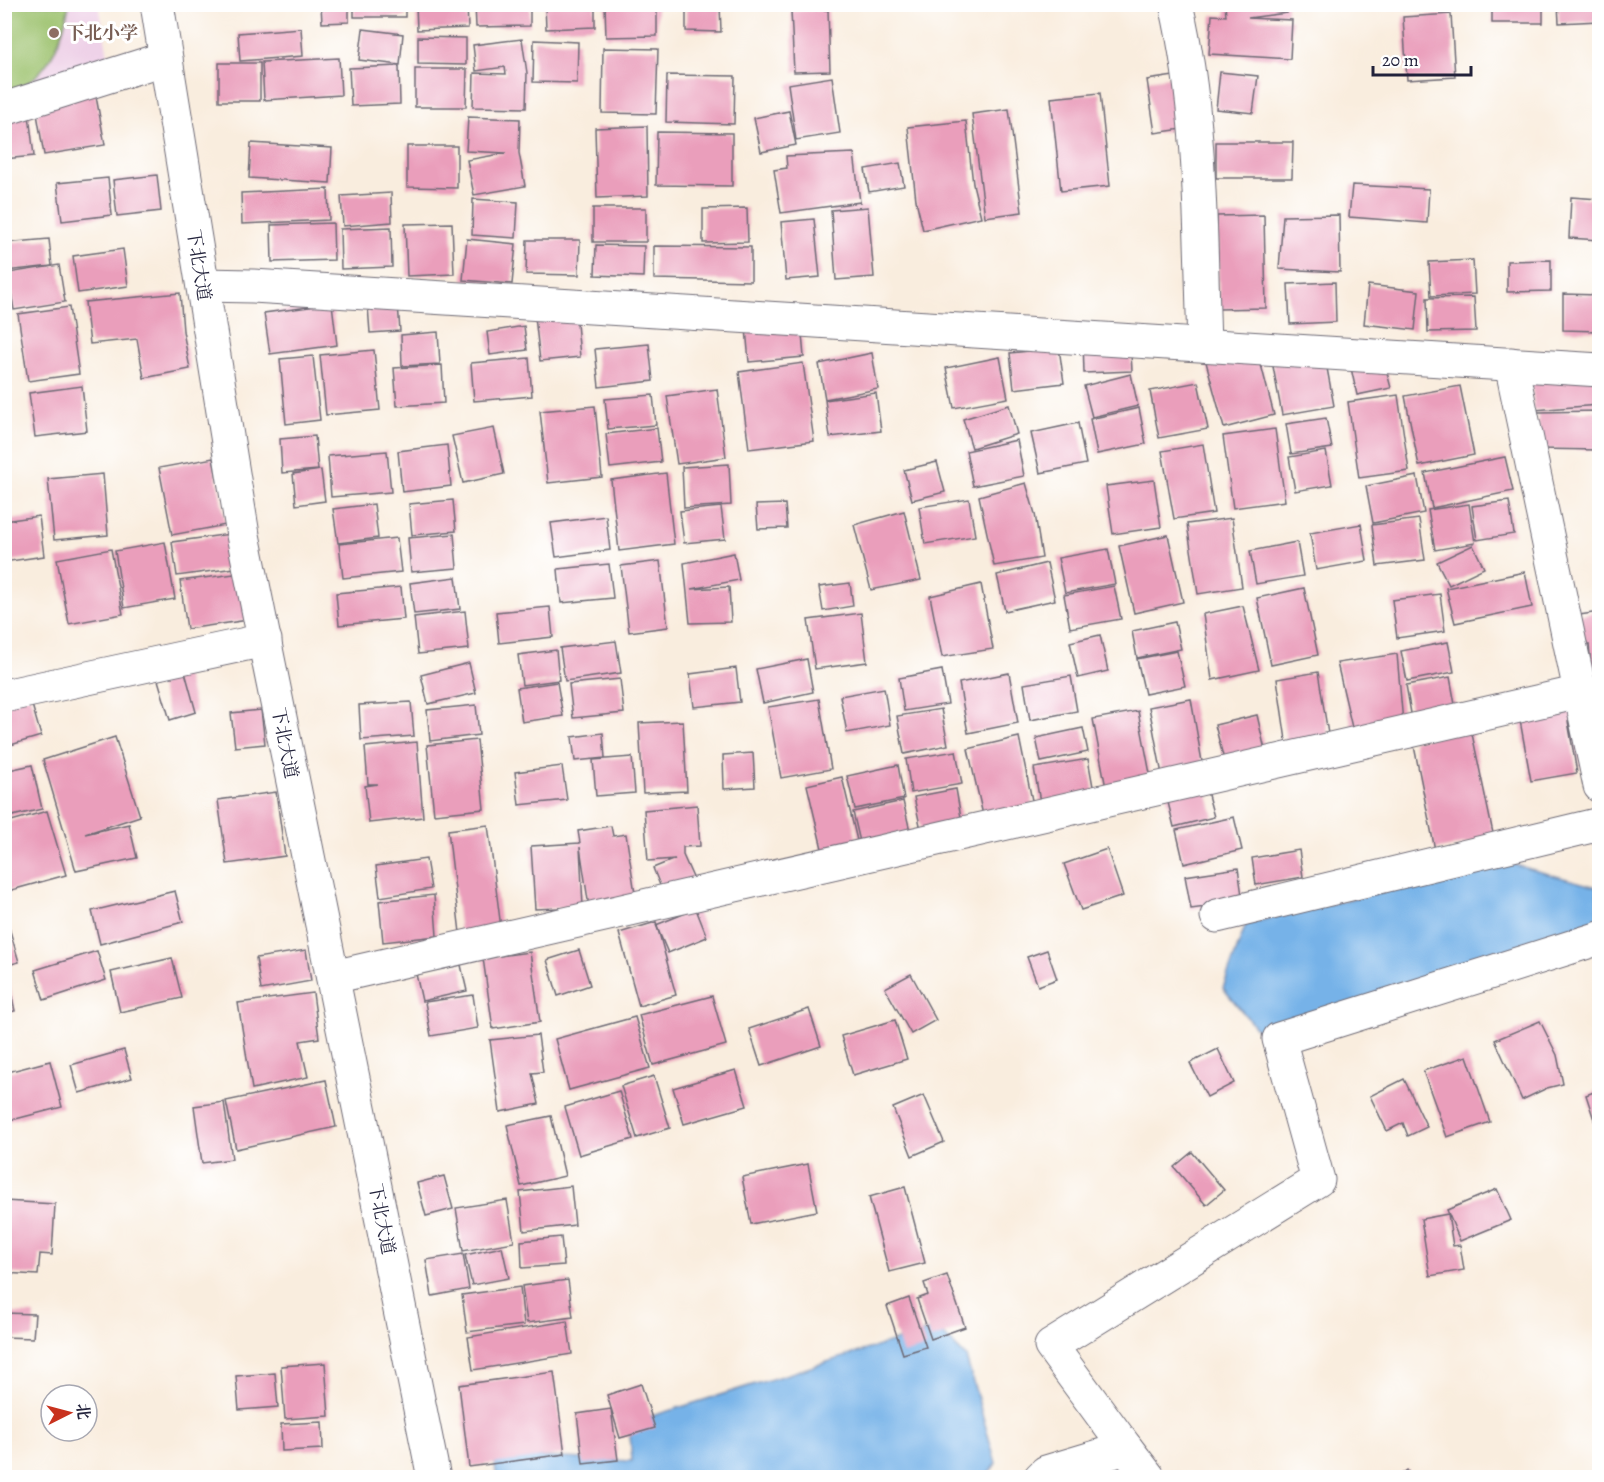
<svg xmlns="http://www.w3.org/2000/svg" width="1604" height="1482" viewBox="0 0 1604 1482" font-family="Alegreya,'Noto Serif SC',serif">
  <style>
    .built { fill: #eed0e7 }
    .green { fill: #9bc16c; stroke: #5e7254; stroke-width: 1.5 }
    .water { fill: #76b2e8; stroke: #4c6a92; stroke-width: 1.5 }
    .building { fill: #ea9ebb }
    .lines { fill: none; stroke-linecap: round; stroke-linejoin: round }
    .street-casing { stroke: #6d6974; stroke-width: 35 }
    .secondary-casing { stroke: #6d6974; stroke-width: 35 }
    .street { stroke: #fff; stroke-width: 33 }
    .secondary { stroke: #fff; stroke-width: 33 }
    .education-dot { fill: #8d6e63; stroke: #fff; stroke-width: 2 }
    .labels { text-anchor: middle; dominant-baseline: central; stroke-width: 6; stroke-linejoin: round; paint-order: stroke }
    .education-label { font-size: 18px; font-weight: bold; fill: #785e54; stroke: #fff; text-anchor: start }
    .street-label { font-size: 18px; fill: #22223b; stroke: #fff }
  </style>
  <rect width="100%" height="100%" fill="#fff"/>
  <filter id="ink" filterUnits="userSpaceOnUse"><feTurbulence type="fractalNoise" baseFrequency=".0167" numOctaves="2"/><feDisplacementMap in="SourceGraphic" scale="12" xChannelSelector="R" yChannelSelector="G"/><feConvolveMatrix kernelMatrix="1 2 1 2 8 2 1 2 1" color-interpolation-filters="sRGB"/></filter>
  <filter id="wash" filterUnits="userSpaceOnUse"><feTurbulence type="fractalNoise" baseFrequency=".008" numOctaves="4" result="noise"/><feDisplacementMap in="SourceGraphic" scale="24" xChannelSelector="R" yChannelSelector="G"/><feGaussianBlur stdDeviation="1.35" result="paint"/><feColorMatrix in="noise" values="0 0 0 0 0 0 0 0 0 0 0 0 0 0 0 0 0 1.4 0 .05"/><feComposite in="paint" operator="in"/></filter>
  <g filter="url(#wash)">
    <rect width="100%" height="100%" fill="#f9edde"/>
    <polygon class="built" points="4,5 99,5 109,61 5,98"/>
    <path class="green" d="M4,5H69C61,45 47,80 4,95Z"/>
    <g class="water">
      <polygon points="1504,862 1597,887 1599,920 1483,958 1264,1038 1223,988 1246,924"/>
      <polygon points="937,1328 966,1357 996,1463 986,1478 497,1478 493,1455 632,1461 629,1423"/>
    </g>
    <g id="blocks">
      <g class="building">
        <polygon points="321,4 349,4 349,22 322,23"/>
        <rect x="354" y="4" width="51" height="13"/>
        <polygon points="416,4 467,4 468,28 417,30"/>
        <polygon points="475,4 530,4 530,26 476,27"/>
        <polygon points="545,4 595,4 595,27 546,29"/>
        <polygon points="605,4 657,4 657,36 606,37"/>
        <polygon points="686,4 720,4 721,32 686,31"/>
        <polygon points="1225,4 1287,4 1287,13 1248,18 1292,20 1290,59 1209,54 1212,15 1226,16"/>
        <rect x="1492" y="4" width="51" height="19"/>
        <polygon points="1558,4 1599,4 1599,21 1559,23"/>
        <polygon points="828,10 830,71 794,72 791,11"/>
        <polygon points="1451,14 1455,77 1407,80 1403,17"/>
        <polygon points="301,28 303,56 240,61 238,33"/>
        <polygon points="363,29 403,34 400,65 359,60"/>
        <polygon points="418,37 466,38 466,65 418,64"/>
        <polygon points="522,39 527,73 526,108 473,107 474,73 506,74 505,67 476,71 473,45"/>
        <polygon points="534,40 578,42 577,83 533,82"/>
        <polygon points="603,48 658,49 656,114 602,113"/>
        <polygon points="339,58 341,95 264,100 262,62"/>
        <rect x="219" y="63" width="41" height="38"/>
        <polygon points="399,66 400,104 351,106 349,68"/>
        <polygon points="415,69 467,69 466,107 415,107"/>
        <polygon points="1220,72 1258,76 1253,113 1216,109"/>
        <polygon points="1194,73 1202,126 1155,133 1147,80"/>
        <polygon points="667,75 735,76 734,124 666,122"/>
        <polygon points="832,77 840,133 796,140 788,84"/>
        <polygon points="95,91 105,145 44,155 35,102"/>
        <polygon points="1100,93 1110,186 1061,191 1051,98"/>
        <polygon points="1009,109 1022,212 985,217 972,114"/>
        <polygon points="789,111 796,145 761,152 754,118"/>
        <polygon points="29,115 34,156 4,159 4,118"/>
        <polygon points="468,117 520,119 519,153 525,186 474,195 467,160 506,153 466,151"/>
        <polygon points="966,121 973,184 981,217 923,230 916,200 908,127"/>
        <polygon points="647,126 648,196 597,198 595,128"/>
        <polygon points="657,132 732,133 732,186 656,185"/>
        <polygon points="1216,142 1293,142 1292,178 1216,178"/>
        <polygon points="251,143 332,148 330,183 249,178"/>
        <polygon points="407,146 457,146 457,188 407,187"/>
        <polygon points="854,153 860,202 781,213 774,170 787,168 786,156"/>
        <polygon points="900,163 904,186 869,192 865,169"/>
        <polygon points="157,175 161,211 117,216 113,180"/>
        <polygon points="108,178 112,215 62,221 57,183"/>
        <polygon points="1352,185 1429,189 1427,223 1349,217"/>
        <polygon points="328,189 329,220 242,224 241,193"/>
        <polygon points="391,193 392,222 343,226 341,196"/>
        <polygon points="1571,197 1599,199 1599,240 1569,238"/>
        <polygon points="473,199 518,202 516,238 472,235"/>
        <polygon points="868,207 874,277 836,280 831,210"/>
        <rect x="593" y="208" width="53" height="34"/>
        <polygon points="747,208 748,242 703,243 703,209"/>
        <polygon points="1264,215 1266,308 1219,309 1217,216"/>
        <polygon points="1339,215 1340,272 1279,269 1283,216"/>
        <polygon points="814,219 820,277 786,280 781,222"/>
        <polygon points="333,223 334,260 272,262 271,225"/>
        <polygon points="452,223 454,274 407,276 405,224"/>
        <polygon points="391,227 392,267 341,269 340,229"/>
        <polygon points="49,239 52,266 5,271 4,243"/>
        <polygon points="467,239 516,244 512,284 463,280"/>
        <polygon points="527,240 580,240 579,275 526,274"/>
        <polygon points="596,245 644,246 643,277 595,275"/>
        <polygon points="654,246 751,247 751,281 654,279"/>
        <polygon points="123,249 128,286 78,293 73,256"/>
        <polygon points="1473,260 1475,294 1431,296 1429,262"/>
        <polygon points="1551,260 1551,291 1507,292 1507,261"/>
        <polygon points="59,265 65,302 14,310 8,273"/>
        <polygon points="1335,282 1336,322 1290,324 1288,284"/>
        <polygon points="1368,285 1419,291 1415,330 1364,324"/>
        <polygon points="180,293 183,331 190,369 144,378 137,339 90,344 85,302"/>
        <polygon points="1563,294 1599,295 1599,331 1563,330"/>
        <polygon points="1474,297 1476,331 1428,332 1427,298"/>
        <polygon points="332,304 337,345 270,354 264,313"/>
        <polygon points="398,304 400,331 370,333 368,306"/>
        <polygon points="69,307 79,374 28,381 18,314"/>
        <polygon points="576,312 580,357 540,361 535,317"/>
        <polygon points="801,323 804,357 749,362 746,328"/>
        <polygon points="524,326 527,350 490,355 487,332"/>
        <polygon points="438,332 440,364 402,366 401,335"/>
        <polygon points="1130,337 1132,371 1084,373 1083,339"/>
        <polygon points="649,344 653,381 599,387 595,349"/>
        <polygon points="1059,348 1064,383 1014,389 1010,353"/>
        <polygon points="1257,349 1274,415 1224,428 1206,362"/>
        <polygon points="374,350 380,410 326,415 320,355"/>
        <polygon points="1324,352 1334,406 1282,415 1272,361"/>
        <polygon points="872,353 878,389 825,399 819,364"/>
        <polygon points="313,356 320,420 286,424 280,359"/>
        <polygon points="1000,357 1008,398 954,408 946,368"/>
        <polygon points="529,358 532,396 474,401 471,363"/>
        <polygon points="1384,361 1391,388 1357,395 1351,368"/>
        <polygon points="803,363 814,441 749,449 739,372"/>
        <polygon points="442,365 444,403 397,406 394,368"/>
        <polygon points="1599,371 1599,405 1534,410 1531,376"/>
        <polygon points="1131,374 1138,406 1092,417 1084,386"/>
        <polygon points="1198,382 1208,429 1159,438 1150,391"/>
        <polygon points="82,386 87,431 35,437 29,393"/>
        <polygon points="1460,386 1474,455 1419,466 1405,396"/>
        <polygon points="717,389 726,457 677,464 667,396"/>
        <polygon points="876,393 881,431 830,437 825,400"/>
        <polygon points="653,395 656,425 608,429 605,399"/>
        <polygon points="1398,395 1409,471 1359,478 1348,402"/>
        <polygon points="1009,405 1017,434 972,448 963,419"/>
        <polygon points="595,406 602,477 548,483 540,411"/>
        <polygon points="1139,408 1146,444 1097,454 1090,419"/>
        <polygon points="1599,411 1599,450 1539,449 1538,412"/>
        <polygon points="1326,418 1332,448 1291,454 1286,424"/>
        <polygon points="1078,423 1086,464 1040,473 1031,433"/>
        <polygon points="494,428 504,474 463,483 452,436"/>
        <polygon points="657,428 661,462 610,468 606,434"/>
        <polygon points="1275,429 1285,501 1233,508 1223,436"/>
        <polygon points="315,436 318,470 282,473 280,439"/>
        <polygon points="1017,440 1024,476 973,486 966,451"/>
        <polygon points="1203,444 1214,513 1174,519 1162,451"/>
        <polygon points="447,445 451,486 402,492 398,451"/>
        <polygon points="387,451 391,492 331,497 328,456"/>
        <polygon points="1326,451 1332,485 1295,491 1289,457"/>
        <polygon points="1505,457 1513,491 1432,508 1425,473"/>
        <polygon points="213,458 226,525 172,535 159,468"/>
        <polygon points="937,462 945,492 912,500 904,470"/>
        <polygon points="729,464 731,505 684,508 682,467"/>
        <polygon points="321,470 325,501 296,505 293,474"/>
        <polygon points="666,473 674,544 619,551 611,480"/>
        <polygon points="103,474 108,535 54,540 48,479"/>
        <polygon points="1417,476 1424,513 1373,523 1366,486"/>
        <polygon points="1154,480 1161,527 1113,534 1106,486"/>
        <polygon points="1026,483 1035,514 1042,558 994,566 979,496"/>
        <polygon points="969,499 975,536 925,544 919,507"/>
        <polygon points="453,500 456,531 412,535 409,504"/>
        <polygon points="1509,501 1514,534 1477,540 1472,506"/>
        <polygon points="374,504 378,538 338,543 333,509"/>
        <polygon points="785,504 787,528 758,529 756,505"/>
        <polygon points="1469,504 1475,543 1435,550 1428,510"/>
        <polygon points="721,507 725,539 684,543 680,511"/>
        <polygon points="904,511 921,580 871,590 854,525"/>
        <polygon points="39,516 44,556 4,562 4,521"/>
        <polygon points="606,516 610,550 556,557 551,523"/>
        <polygon points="1232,518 1242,587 1198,594 1187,524"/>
        <polygon points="1419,519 1425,560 1377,566 1372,525"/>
        <polygon points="1361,524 1367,561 1316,570 1310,533"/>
        <polygon points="245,532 249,566 177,576 172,542"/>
        <polygon points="454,534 457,568 411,572 408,538"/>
        <polygon points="1168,535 1183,602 1134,613 1119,546"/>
        <polygon points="397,538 401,572 343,578 339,544"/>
        <polygon points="165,542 175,599 124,608 115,551"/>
        <polygon points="1297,542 1303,576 1256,584 1250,551"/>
        <polygon points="1473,545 1484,568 1449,585 1437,562"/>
        <polygon points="111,549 123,614 69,624 57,559"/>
        <polygon points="1108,549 1115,584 1065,593 1058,558"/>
        <polygon points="734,553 739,580 691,589 729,587 731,622 690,623 684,563"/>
        <polygon points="660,561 668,627 629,632 621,566"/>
        <polygon points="1047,563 1055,600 1005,611 997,575"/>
        <polygon points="609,564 613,598 561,603 558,569"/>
        <polygon points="1525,572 1532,607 1455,623 1446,588"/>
        <polygon points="242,573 248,620 187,629 180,581"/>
        <polygon points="456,577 460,609 414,614 410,583"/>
        <polygon points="850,583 853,606 823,611 819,587"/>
        <polygon points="981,584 993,649 942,657 930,596"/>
        <polygon points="1114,586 1121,619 1070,628 1064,595"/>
        <polygon points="401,587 404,619 339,625 336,593"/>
        <polygon points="1304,588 1318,655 1271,665 1257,598"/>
        <polygon points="1440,594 1445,631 1397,638 1392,600"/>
        <polygon points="1243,606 1259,670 1212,680 1203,614"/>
        <polygon points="550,607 553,637 499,643 496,612"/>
        <polygon points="465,611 469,649 418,654 414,617"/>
        <polygon points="1599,612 1599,683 1593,684 1589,645 1578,647 1573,616"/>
        <polygon points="861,613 867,662 815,669 808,620"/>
        <polygon points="1175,622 1181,649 1137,658 1132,631"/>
        <polygon points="1100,635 1108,671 1078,678 1070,642"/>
        <polygon points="616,641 621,673 565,681 560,648"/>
        <polygon points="1448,642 1454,672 1407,681 1401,651"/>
        <polygon points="556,650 559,680 522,685 518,655"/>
        <polygon points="1177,651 1185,686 1145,694 1137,659"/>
        <polygon points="1397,654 1403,723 1353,732 1337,663"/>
        <polygon points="807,659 813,692 763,703 756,669"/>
        <polygon points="469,663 476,693 428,704 421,675"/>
        <polygon points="736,668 740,702 694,707 690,674"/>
        <polygon points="942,670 948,704 904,711 899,678"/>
        <polygon points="185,672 196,712 170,720 158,680"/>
        <polygon points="1318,672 1329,740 1287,747 1277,679"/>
        <polygon points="1009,673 1018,723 968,733 959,683"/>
        <polygon points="1071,676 1077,711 1030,720 1024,684"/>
        <polygon points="24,677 41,736 4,747 4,683"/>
        <polygon points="1450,677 1456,710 1412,719 1406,685"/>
        <polygon points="620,679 624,713 573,718 569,684"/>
        <polygon points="557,682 563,716 522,722 517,688"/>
        <polygon points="884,688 890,725 847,733 840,696"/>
        <polygon points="1599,698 1599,762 1581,767 1568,721 1577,773 1531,781 1519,715"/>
        <polygon points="819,699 831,769 781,778 768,707"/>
        <polygon points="1191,699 1204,773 1163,780 1149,707"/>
        <polygon points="411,702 414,736 361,740 359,705"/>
        <polygon points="476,705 479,735 430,741 427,710"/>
        <polygon points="941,709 948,745 904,754 897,716"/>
        <polygon points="261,710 265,744 235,747 231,713"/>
        <polygon points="1138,711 1151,779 1106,788 1093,719"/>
        <polygon points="1257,715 1265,750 1224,760 1215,725"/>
        <polygon points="683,721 687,791 643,793 639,723"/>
        <polygon points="1083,728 1088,752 1041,762 1036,738"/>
        <polygon points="1471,729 1494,838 1435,850 1413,741"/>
        <polygon points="603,733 605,758 575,761 572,737"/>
        <polygon points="115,737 140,816 85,834 129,824 137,858 76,871 43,760"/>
        <polygon points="1019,737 1033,805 983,815 968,749"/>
        <polygon points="477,740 484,809 434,814 427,745"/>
        <polygon points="417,742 423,817 369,823 365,786 378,784 368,784 365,747"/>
        <polygon points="956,751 962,784 911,793 906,759"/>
        <polygon points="753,753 755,787 724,789 723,755"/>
        <polygon points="632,757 635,793 596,796 593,760"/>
        <polygon points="1088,759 1094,792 1040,802 1034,768"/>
        <polygon points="32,765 42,809 4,818 4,771"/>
        <polygon points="898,765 904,799 855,809 847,776"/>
        <polygon points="562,766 567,800 519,805 515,772"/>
        <polygon points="842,777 859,849 824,857 807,785"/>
        <polygon points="1205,784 1214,817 1174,827 1166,794"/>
        <polygon points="956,789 962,823 921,830 914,797"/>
        <polygon points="276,792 285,856 227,864 218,800"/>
        <polygon points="903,801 910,831 860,842 853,812"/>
        <polygon points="697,805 700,846 683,847 683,855 695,882 664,895 653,868 675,859 648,861 644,810"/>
        <polygon points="47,811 66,875 8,891 4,880 4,823"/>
        <polygon points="1234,817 1242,850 1184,864 1176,830"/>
        <polygon points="488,825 501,928 460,933 448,830"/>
        <polygon points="611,826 613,836 626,834 636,900 589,907 580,847 583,907 535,909 531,846 580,843 578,831"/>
        <polygon points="1107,849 1123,896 1081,910 1064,864"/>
        <polygon points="1299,850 1303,877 1256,885 1252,858"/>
        <polygon points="426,859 431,889 380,897 376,866"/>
        <polygon points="1238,868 1243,902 1191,909 1185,876"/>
        <polygon points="175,891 183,922 100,944 92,911"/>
        <polygon points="434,895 437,936 383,942 379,901"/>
        <polygon points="696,909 707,937 668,953 656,925"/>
        <polygon points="4,910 19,962 4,966"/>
        <polygon points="656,922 676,995 639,1006 619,933"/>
        <polygon points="306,950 311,981 261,990 256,958"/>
        <polygon points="579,950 590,985 558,996 547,960"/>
        <polygon points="1047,950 1057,979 1038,986 1027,957"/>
        <polygon points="97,951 106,980 44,1000 35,970"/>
        <polygon points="530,952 540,1022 493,1029 483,958"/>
        <polygon points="172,958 182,998 120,1012 111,972"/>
        <polygon points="461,965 467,991 422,1001 416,974"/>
        <polygon points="911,974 936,1020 911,1034 885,988"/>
        <polygon points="4,978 8,978 15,1011 4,1013"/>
        <polygon points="313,993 319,1038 300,1041 308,1077 252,1089 238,1003"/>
        <polygon points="473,995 478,1028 431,1036 425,1002"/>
        <polygon points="712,996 726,1045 653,1065 639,1015"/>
        <polygon points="809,1009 821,1046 761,1066 749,1029"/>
        <polygon points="635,1017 650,1068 569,1090 555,1039"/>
        <polygon points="895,1020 907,1059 853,1075 841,1036"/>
        <polygon points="1540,1021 1557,1055 1563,1084 1547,1088 1522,1100 1495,1040"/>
        <polygon points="538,1035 543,1072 532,1073 539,1104 500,1112 490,1040"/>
        <polygon points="1218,1049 1234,1083 1207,1097 1190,1063"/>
        <polygon points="124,1050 132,1078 79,1093 71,1065"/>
        <polygon points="1467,1056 1490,1122 1447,1137 1423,1071"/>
        <polygon points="50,1061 62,1107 4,1122 4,1073"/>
        <polygon points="736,1070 747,1106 684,1124 673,1088"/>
        <polygon points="654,1076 670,1128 637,1138 621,1086"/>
        <polygon points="1404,1079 1427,1127 1408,1136 1403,1123 1387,1131 1370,1096"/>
        <polygon points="326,1080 336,1127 236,1149 226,1101"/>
        <polygon points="1599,1090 1599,1135 1586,1095"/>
        <polygon points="619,1091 633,1139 579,1155 565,1107"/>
        <polygon points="924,1095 944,1142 912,1156 893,1108"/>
        <polygon points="224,1102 232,1159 202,1163 194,1106"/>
        <polygon points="551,1116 565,1176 521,1186 507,1125"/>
        <polygon points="1192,1152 1224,1190 1206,1205 1174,1167"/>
        <polygon points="808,1164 817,1211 751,1224 742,1177"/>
        <polygon points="444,1176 453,1209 426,1216 417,1183"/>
        <polygon points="571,1186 575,1225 524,1231 520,1192"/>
        <polygon points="905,1187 925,1263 889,1272 869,1197"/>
        <polygon points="1497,1189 1511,1220 1460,1241 1447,1210"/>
        <polygon points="507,1200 514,1242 463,1251 456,1208"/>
        <polygon points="4,1201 55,1204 52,1255 40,1254 38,1275 4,1273"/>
        <polygon points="1448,1214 1453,1246 1460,1245 1464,1270 1430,1276 1421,1219"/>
        <polygon points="561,1237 564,1265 522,1268 521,1241"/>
        <polygon points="502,1247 509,1278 472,1285 465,1255"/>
        <polygon points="463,1254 469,1289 432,1296 426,1260"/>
        <polygon points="947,1275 965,1327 931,1339 917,1299 928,1295 924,1283"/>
        <polygon points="568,1280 573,1317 527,1323 522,1286"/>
        <polygon points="520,1287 524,1325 467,1332 462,1295"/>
        <polygon points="909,1298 926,1347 903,1354 887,1306"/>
        <polygon points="4,1313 35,1314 33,1338 4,1337"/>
        <polygon points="567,1321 572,1354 473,1370 468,1337"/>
        <polygon points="325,1363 329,1416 285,1419 281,1366"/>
        <polygon points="554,1372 565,1454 469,1467 459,1385"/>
        <polygon points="275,1373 278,1407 239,1410 236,1376"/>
        <polygon points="641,1384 655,1428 620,1438 607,1395"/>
        <polygon points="611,1409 618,1460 583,1464 577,1414"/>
        <polygon points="322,1422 323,1449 282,1451 281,1424"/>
        <polygon points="1407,1470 1412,1478 1396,1478"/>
        <polygon points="4,1474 25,1475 25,1478 4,1478"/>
      </g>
    </g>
  </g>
  <g filter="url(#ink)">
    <use href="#blocks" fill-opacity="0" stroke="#6d6974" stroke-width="1.5"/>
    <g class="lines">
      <defs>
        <g id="street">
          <path d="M1176,4C1202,116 1200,231 1204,345"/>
          <polyline points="4,109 166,58"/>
          <polyline points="203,285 253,286 1600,370"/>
          <polyline points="1511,364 1600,786"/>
          <polyline points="4,696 265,640"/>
          <polyline points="1217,916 1600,824"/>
          <polyline points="333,977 1580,692"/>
          <polyline points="1126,1448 1051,1346 1318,1180 1279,1039 1600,938"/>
          <polyline points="1040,1478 1046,1472 1126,1448 1149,1478"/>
        </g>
        <polyline id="secondary" points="157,4 243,535 434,1478"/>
      </defs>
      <use href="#street" class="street-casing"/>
      <use href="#secondary" class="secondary-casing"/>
      <use href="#street" class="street"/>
      <use href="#secondary" class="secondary"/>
    </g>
  </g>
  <circle class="education-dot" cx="54" cy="33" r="6"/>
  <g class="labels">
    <g class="education-label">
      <text x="66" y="33">下北小学</text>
    </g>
    <g class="street-label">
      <text transform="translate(199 265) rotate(81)">下北大道</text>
      <text transform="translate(285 743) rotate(79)">下北大道</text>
      <text transform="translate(382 1219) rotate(79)">下北大道</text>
    </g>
  </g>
  <rect width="1604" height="1482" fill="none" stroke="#fff" stroke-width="24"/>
  <g transform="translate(69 1413) rotate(84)"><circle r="28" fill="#ffffff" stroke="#a7a7b1" stroke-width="1.5"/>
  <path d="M0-4.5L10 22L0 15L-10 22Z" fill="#c8321e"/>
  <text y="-9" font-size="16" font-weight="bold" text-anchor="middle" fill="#22223b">北</text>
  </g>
  <path d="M1373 66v9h98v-9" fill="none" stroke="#22223b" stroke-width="3"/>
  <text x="1382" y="66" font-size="18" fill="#22223b" stroke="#ffffff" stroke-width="4.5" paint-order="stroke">20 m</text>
</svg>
